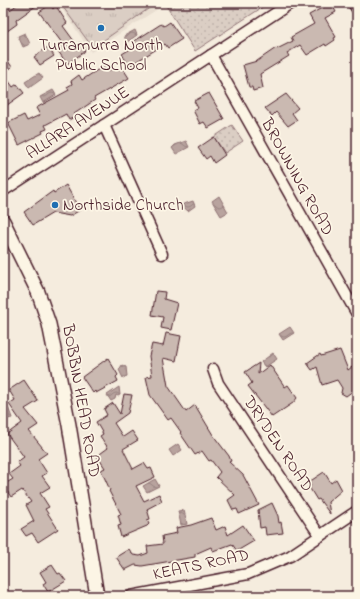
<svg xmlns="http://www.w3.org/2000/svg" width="360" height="599" viewBox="0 0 360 599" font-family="'Indie Flower',sans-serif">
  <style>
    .built { fill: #e8ddd0 }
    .grass { fill: url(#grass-tufts); stroke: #927678 }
    .park { fill: url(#park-dots); stroke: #927678 }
    .water { fill: url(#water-waves); stroke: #8c6e70 }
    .building { fill: #cab9b1; stroke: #4a1f2b }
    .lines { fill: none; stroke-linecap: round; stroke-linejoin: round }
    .minor-casing { stroke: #4a1f2b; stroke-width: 13 }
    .major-casing { stroke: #4a1f2b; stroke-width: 16 }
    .minor { stroke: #fcf5e5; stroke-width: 10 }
    .major { stroke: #fcf5e5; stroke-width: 13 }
    .poi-dot { fill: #1f6fb2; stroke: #fcf5e5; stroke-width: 1.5 }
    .labels { text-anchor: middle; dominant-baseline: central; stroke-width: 3.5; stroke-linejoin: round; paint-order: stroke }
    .poi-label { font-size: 17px; fill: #4a1f2b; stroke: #fcf5e5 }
    .street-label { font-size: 17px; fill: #4a1f2b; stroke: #fcf5e5 }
  </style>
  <defs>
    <pattern id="grass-tufts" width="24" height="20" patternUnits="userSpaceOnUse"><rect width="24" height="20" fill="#dbcec4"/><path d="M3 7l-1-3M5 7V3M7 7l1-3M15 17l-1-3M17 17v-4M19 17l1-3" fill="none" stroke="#bdb0a9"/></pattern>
    <pattern id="park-dots" width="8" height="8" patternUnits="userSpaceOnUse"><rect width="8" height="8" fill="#dbcec4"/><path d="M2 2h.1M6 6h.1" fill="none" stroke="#bdb0a9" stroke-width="1.8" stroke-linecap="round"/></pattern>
    <pattern id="water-waves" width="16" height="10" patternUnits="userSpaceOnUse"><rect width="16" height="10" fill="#b8a39e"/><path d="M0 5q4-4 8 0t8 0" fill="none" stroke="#988481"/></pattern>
  </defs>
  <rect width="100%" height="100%" fill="#f5ecde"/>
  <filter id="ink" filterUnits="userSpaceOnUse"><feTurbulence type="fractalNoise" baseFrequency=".025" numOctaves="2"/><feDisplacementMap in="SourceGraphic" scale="8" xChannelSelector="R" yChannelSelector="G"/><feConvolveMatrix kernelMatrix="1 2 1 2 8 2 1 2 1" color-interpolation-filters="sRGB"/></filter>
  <g filter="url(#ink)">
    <polygon class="built" points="58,3 167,3 91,52"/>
    <polygon class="grass" points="60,3 155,3 155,4 93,48"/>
    <g class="park">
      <polygon points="167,3 269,3 195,51 165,4"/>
      <polygon points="232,125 243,141 225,153 214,137"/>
    </g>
    <g class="water">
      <polygon points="135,30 137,35 127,42 124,36"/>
      <polygon points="25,33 30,44 23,47 18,36"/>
      <polygon points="39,73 43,78 29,88 25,82"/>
      <polygon points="53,90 56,95 43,103 40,97"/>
      <polygon points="186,141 189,147 176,154 172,148 175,145"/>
      <polygon points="219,196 228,212 221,216 212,201"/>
      <polygon points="193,201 195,206 188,211 181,205"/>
      <polygon points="290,327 294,333 283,340 279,334"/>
      <polygon points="273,353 277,359 265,367 261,362"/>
      <polygon points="122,365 126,367 127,376 123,378 119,370"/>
      <polygon points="119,387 120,395 118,396 116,395 115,399 111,401 107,395"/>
      <polygon points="8,407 12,418 4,420 3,409"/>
      <polygon points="178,444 182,450 173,456 169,450"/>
      <polygon points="155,479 159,486 147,492 143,486"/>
      <polygon points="184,510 187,524 181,525 178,511"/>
    </g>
    <g class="building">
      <polygon points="19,3 40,3 16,20 17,24 3,34 3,10 8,7 10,10"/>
      <polygon points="331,3 336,12 325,18 336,37 334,38 335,40 326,46 325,44 307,55 300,45 287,53 289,56 260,74 263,88 253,91 252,87 249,87 243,65 257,61 276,48 277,49 293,41 291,37 314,24 309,15"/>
      <polygon points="50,5 53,9 56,6 67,23 63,26 77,45 80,42 85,49 84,52 67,64 56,48 62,43 39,12"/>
      <polygon points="170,22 182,39 168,48 165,44 129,66 122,54 135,46 133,42 161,24 164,26"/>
      <polygon points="48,47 54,56 40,65 34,57"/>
      <polygon points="8,61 12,67 3,73 13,87 17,84 24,93 3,108 3,64"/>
      <polygon points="105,65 109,70 113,69 114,71 122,67 129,78 94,98 95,100 74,114 76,116 69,120 66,114 45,125 47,129 42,131 43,133 19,145 8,123 24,115 27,121 40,115 36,108 69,90 67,87 72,84 71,81 79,75 82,80"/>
      <polygon points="209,93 224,119 208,128 204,122 200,124 193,110 198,108 194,101"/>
      <polygon points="286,94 298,108 292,113 297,120 288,126 276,112 272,116 265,108"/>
      <polygon points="214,137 225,155 214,163 210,156 206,159 198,148"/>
      <polygon points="66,185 80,210 70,216 53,213 33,225 24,212 53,191 54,193"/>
      <polygon points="156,291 165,292 164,299 177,303 171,330 161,328 163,317 152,315"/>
      <polygon points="166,333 181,336 176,361 163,358 168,386 186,412 195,405 213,435 229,456 231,461 229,462 243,475 259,505 239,514 237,509 233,510 228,500 235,495 216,477 220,472 211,460 209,461 202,451 195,455 180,433 181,432 171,418 168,420 150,395 146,377 152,376 149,356 152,344 163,346"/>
      <polygon points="340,350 348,370 352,367 357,374 357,388 346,396 341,393 342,388 337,380 322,385 317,367 312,370 307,363 320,354 321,356"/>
      <polygon points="108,358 118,375 116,377 118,381 96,393 95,391 93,393 82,377"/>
      <polygon points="259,363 258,374 270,365 285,387 288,385 297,398 293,403 272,417 248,386 252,383 245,372"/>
      <polygon points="24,380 38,401 25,409 38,425 29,431 47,453 38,459 47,473 42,476 50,487 40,493 49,507 45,509 58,529 38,542 32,533 26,536 21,529 34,521 26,505 31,502 22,490 11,497 3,485 13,479 9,474 20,466 17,462 24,457 7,434 22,423 9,404 15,400 9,390"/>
      <polygon points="124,394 132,395 128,413 114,423 123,437 132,431 138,440 123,449 133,469 144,463 148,469 151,468 155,477 136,486 144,501 159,494 162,501 147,509 150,519 147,520 149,524 147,526 121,537 118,526 121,525 118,515 121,514 109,491 110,490 101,470 105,468 97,456 108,448 100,436 103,434 96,422 107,415 104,409 113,403 120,414"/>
      <polygon points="324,472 331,483 336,479 342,490 328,502 330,514 319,499 317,500 309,487 311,486 309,482"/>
      <polygon points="272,503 278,516 279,523 281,522 283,533 266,535 265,527 260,528 258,510"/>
      <polygon points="211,518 216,530 225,526 228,535 243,525 254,541 237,551 232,544 213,551 211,547 195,554 195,557 142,566 135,565 125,570 116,557 129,549 133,555 140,556 148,553 147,546 163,544 162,536 177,533 176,528 191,525"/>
      <polygon points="52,565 58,574 60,573 66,581 48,592 43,584 46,582 40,572"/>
    </g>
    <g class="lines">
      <defs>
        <g id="minor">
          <polyline points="353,3 357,9"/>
          <polyline points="211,55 357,314"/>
          <polyline points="104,125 162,254"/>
          <polyline points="3,191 291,3"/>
          <polyline points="213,369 218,383 320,536"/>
          <polyline points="131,596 248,574 290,556 357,511"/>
        </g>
        <polyline id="major" points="3,221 38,292 49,324 69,425 97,596"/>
      </defs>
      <use href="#minor" class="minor-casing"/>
      <use href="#major" class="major-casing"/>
      <use href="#minor" class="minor"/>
      <use href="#major" class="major"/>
    </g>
  </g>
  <g class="poi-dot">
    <circle cx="101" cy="28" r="4"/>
    <circle cx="55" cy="205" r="4"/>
  </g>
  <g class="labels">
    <g class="poi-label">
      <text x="101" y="45">Turramurra North<tspan x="101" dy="20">Public School</tspan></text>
      <text x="63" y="205" text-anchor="start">Northside Church</text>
    </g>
    <g class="street-label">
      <text transform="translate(78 123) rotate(-33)">ALLARA AVENUE</text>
      <text transform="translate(297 177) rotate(61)">BROWNING ROAD</text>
      <text transform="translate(81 401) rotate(80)">BOBBIN HEAD ROAD</text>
      <text transform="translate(278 444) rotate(56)">DRYDEN ROAD</text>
      <text transform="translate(201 565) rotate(-12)">KEATS ROAD</text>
    </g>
  </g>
  <rect width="360" height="599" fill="none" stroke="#fcf5e5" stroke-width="16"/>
  <rect x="8" y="8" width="344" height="583" fill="none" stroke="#4a1f2b" stroke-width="1.5" filter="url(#ink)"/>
</svg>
